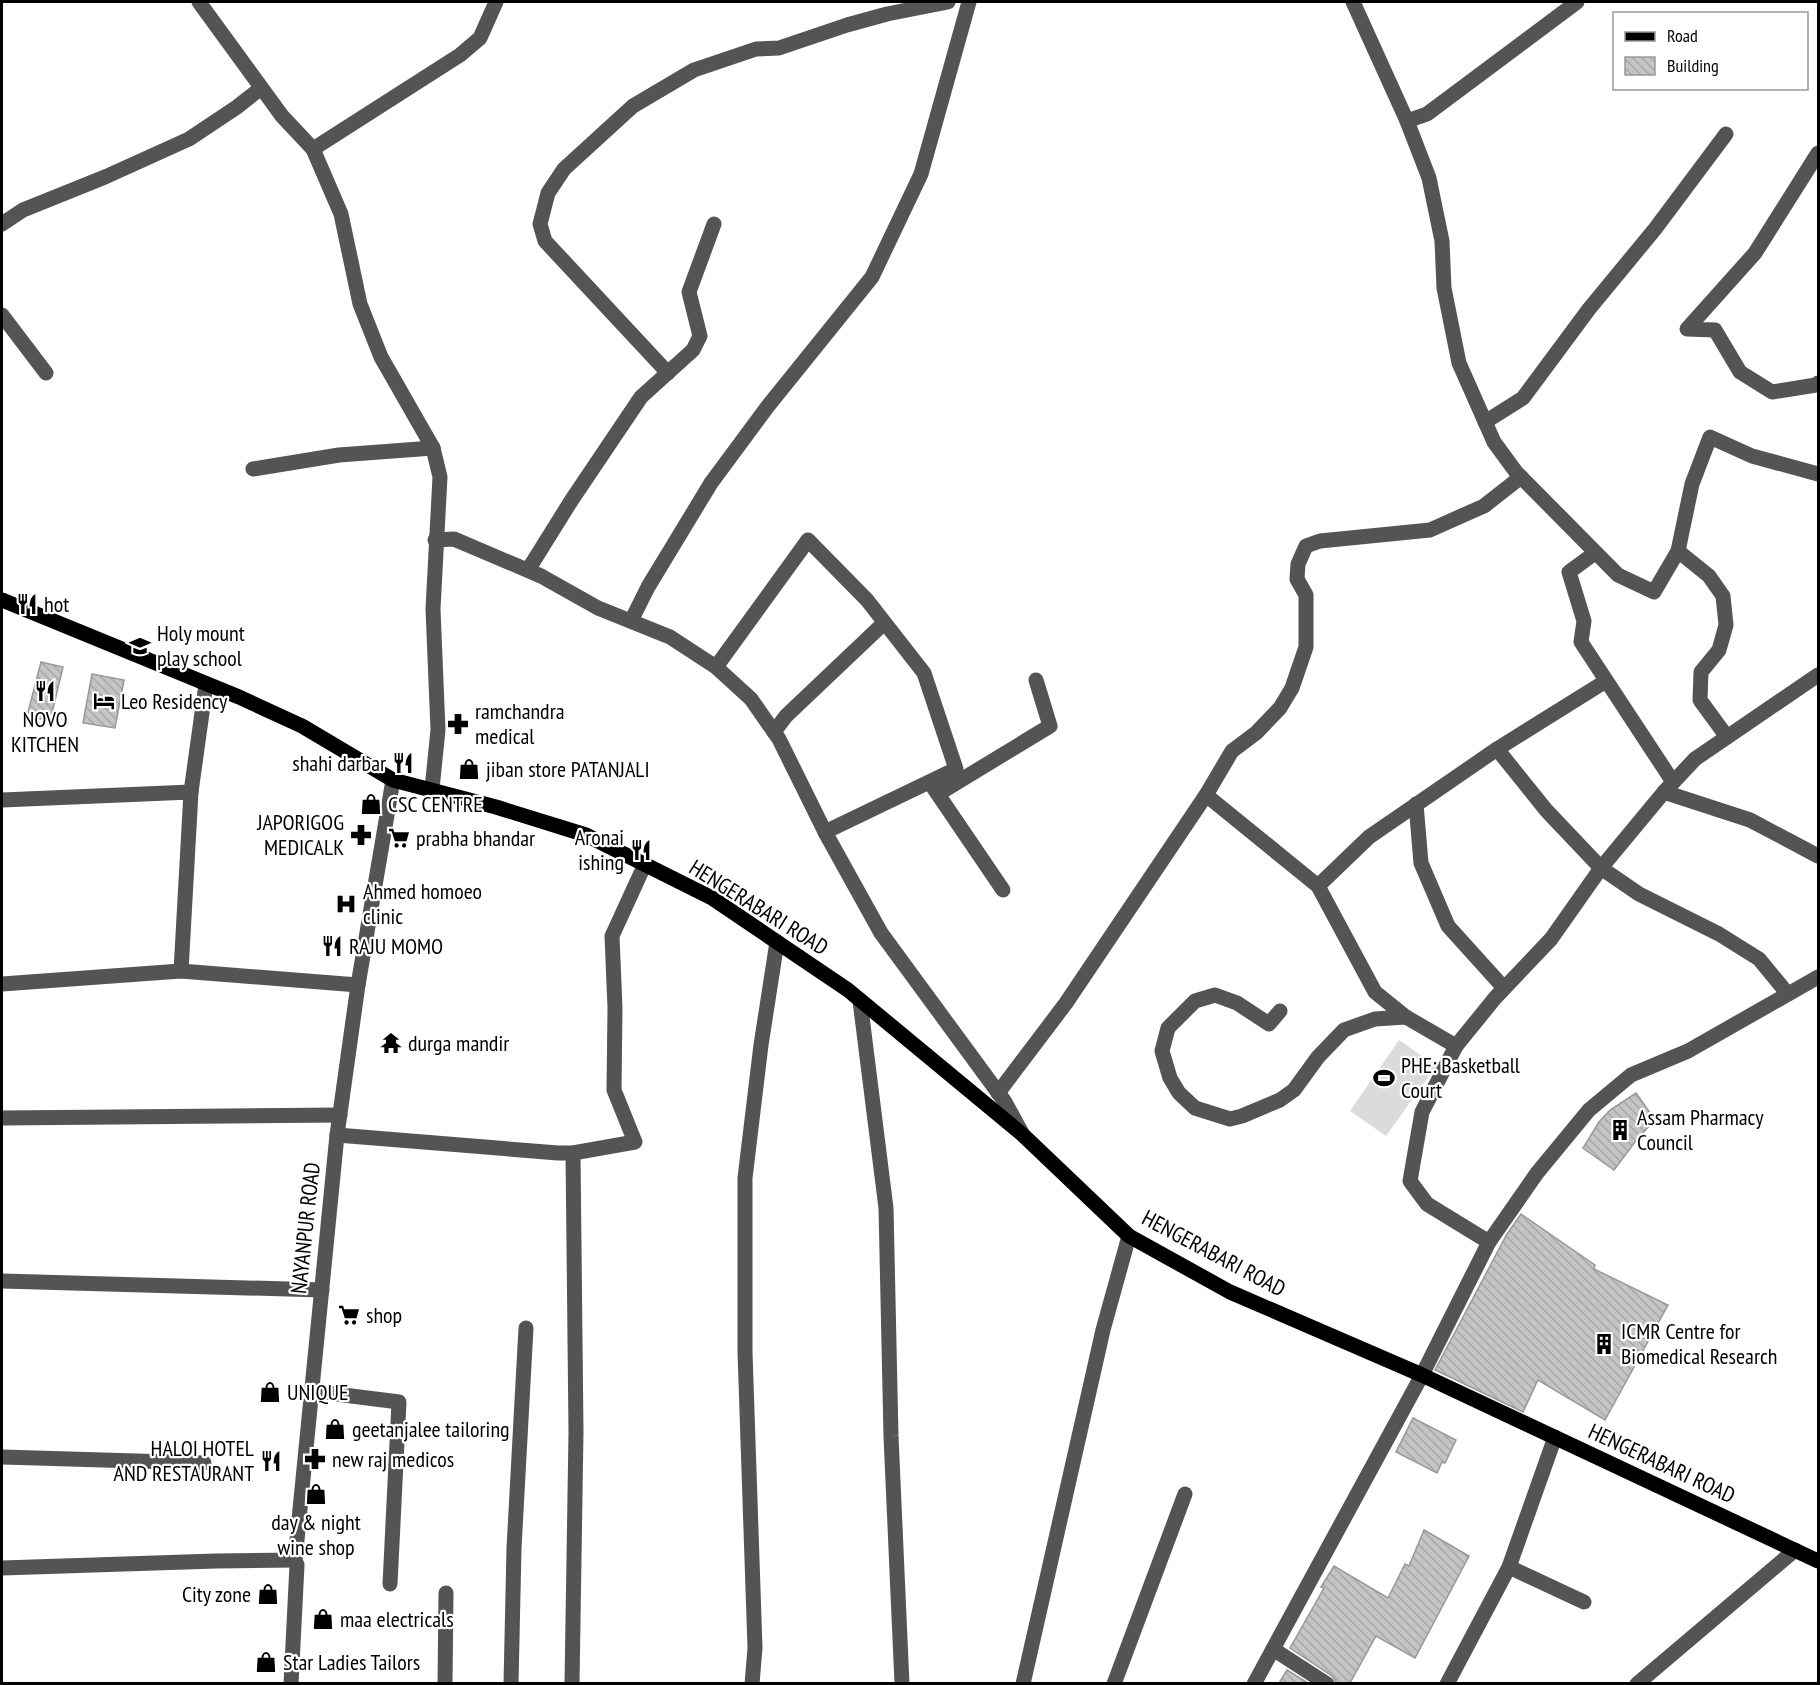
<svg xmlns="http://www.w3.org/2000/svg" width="1820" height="1685" viewBox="0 0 1820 1685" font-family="'PT Sans Narrow',sans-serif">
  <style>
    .pitch { fill: #dbdbdb }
    .building { fill: url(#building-back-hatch); stroke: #989898; stroke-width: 1.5 }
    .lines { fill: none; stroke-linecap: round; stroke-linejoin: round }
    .minor { stroke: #545454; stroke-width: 15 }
    .major { stroke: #000; stroke-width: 15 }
    .labels { text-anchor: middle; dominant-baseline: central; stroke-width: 4.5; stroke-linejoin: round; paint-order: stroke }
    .poi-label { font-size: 22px; fill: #000; stroke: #fff; text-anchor: start }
    .street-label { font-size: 22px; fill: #000; stroke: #fff }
  </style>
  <defs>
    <pattern id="building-back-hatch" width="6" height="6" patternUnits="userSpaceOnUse" patternTransform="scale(1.5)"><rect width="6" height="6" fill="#c4c4c4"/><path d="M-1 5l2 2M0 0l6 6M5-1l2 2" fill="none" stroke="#a7a7a7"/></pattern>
  </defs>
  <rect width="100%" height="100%" fill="#fff"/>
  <polygon class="pitch" points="1399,1040 1436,1066 1386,1136 1350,1111"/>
  <g class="building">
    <polygon points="41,662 63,667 50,721 27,716"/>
    <polygon points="92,674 124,680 115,728 83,723"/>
    <polygon points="1636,1093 1655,1120 1638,1138 1614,1170 1583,1148 1599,1122 1610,1110"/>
    <polygon points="1521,1214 1595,1265 1594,1269 1668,1305 1605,1420 1538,1380 1523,1412 1435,1370 1507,1234"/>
    <polygon points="1413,1418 1456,1440 1445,1463 1442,1462 1437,1473 1396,1452"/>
    <polygon points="1424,1530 1469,1556 1415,1658 1376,1636 1350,1683 1337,1683 1332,1676 1290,1648 1324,1588 1321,1587 1334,1566 1388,1598 1405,1564 1409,1566"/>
    <polygon points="1287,1670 1308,1683 1279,1683"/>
  </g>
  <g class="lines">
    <g class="minor">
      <polyline points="199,2 282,116 313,149 341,214 360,304 381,357 433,448 440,477 433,609 438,730 432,789"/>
      <polyline points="1353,2 1407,121 1427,114 1577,2"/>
      <polyline points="1407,121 1429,178 1442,241 1444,288 1459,363 1494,442 1516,472 1618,575 1654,592 1678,551 1692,484 1710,437 1752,456 1818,474"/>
      <polyline points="313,149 460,55 480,38 496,2"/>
      <polyline points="1818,153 1755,253 1687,329 1715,330 1740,372 1772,392 1816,385 1818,383"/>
      <polyline points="2,224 23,210 105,177 189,139 237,107 261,88"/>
      <polyline points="2,315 46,373"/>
      <polyline points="668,373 545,241 540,224 548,193 564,169 633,106 694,70 756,49 779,48 847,25 887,14 948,2"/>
      <polyline points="1485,422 1523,398 1589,309 1655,229 1726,134"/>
      <polyline points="253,469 339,455 433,448"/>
      <polyline points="435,540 454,539 541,576 598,608 670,637 716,667 751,699 779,739 825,832 881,933 1005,1102 1023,1135"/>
      <polyline points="1678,551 1709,576 1723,596 1726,625 1719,650 1701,672 1700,700 1727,737"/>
      <polyline points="1595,553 1569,572 1584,621 1581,642 1673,782"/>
      <polyline points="528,570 571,501 641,397 693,350 700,336 689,292 714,224"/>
      <polyline points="631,621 648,587 711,483 768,406 872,277 921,174 969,2"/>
      <polyline points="716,667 808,540 867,600 924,673 956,769 825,832"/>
      <polyline points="774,732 786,716 884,623"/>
      <polyline points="1497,749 1546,810 1601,868 1639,894 1719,934 1759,959 1787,993"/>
      <polyline points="933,787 1003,890"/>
      <polyline points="191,792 206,684"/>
      <polyline points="1664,792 1750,820 1818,856"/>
      <polyline points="938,794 1050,726 1036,680"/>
      <polyline points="1206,795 1318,886"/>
      <polyline points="2,800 191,792 181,971 358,985"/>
      <polyline points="1416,804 1421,863 1448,926 1504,988"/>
      <polyline points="2,984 181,971"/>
      <polyline points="860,1001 886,1208 891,1436 902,1684"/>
      <polyline points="1280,1011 1269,1024 1237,1003 1215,995 1195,1001 1168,1028 1162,1051 1170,1078 1179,1093 1195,1108 1230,1119 1242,1116 1280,1100 1294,1090 1318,1057 1344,1030 1375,1019 1406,1017"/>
      <polyline points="1456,1046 1406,1017 1375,992 1318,886 1369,837 1497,749 1606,681"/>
      <polyline points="998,1093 1066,1003 1206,795 1232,751 1256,733 1280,708 1292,688 1306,647 1306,595 1297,579 1298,564 1306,546 1320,541 1430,530 1484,506 1521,477"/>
      <polyline points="2,1118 340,1115"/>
      <polyline points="337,1135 558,1153 573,1153 635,1142 614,1090 615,1008 612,936 645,864"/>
      <polyline points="1489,1242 1427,1204 1410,1181 1422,1112 1456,1046 1495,998 1551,939 1601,868 1664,792 1695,759 1818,675"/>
      <polyline points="2,1281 322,1290"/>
      <polyline points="312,1391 399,1402 390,1584"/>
      <polyline points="2,1457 204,1463"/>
      <polyline points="1509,1567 1584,1602"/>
      <polyline points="2,1568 216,1561 295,1560"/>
      <polyline points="1273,1649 1327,1684"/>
      <polyline points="291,1684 297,1565 295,1560 337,1135 358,985 393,780"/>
      <polyline points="445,1684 446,1593"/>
      <polyline points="511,1684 514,1548 526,1328"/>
      <polyline points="572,1684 576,1432 573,1153"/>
      <polyline points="752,1684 755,1648 745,1352 745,1178 761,1045 777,942"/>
      <polyline points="1023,1684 1103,1330 1129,1236"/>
      <polyline points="1114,1684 1185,1494"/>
      <polyline points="1254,1684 1422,1375 1489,1242 1537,1173 1589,1110 1631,1075 1688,1051 1818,977"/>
      <polyline points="1447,1684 1509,1567 1555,1437"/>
      <polyline points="1637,1684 1795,1550"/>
    </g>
    <polyline class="major" points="2,600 239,697 302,726 393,780 496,807 586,835 712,898 848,990 1023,1135 1129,1236 1230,1292 1422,1375 1818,1561"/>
  </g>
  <defs>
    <symbol id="restaurant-bare" viewBox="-9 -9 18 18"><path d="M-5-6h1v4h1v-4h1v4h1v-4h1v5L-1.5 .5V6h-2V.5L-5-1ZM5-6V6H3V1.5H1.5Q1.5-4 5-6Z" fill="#000" stroke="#fff" stroke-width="2.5" paint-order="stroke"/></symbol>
    <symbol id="school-bare" viewBox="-9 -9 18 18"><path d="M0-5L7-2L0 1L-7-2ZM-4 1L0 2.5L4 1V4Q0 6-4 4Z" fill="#000" stroke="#fff" stroke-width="2.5" paint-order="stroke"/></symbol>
    <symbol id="hotel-bare" viewBox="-9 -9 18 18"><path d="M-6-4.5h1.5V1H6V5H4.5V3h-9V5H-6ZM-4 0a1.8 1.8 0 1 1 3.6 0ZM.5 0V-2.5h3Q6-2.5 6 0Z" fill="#000" stroke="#fff" stroke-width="2.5" paint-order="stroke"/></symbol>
    <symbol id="pharmacy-bare" viewBox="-9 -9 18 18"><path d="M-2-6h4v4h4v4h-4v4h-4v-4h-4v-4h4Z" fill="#000" stroke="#fff" stroke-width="2.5" paint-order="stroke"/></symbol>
    <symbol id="shop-bare" viewBox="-9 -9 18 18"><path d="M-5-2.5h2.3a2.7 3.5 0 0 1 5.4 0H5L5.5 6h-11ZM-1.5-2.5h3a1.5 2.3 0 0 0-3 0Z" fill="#000" stroke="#fff" stroke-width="2.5" paint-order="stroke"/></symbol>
    <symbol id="supermarket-bare" viewBox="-9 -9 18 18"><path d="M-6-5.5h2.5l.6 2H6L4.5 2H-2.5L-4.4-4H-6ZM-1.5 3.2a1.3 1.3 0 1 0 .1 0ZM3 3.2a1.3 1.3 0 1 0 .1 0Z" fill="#000" stroke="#fff" stroke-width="2.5" paint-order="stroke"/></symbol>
    <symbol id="hospital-bare" viewBox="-9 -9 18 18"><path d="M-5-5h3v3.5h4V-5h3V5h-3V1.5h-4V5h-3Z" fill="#000" stroke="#fff" stroke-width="2.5" paint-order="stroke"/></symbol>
    <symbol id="temple-bare" viewBox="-9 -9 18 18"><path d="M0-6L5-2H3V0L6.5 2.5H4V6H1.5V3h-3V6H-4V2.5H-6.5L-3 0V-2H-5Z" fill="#000" stroke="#fff" stroke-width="2.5" paint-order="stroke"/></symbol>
    <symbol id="stadium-bare" viewBox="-9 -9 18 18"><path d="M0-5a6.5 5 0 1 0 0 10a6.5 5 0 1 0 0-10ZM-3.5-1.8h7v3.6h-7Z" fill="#000" stroke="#fff" stroke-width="2.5" paint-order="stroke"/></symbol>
    <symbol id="building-bare" viewBox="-9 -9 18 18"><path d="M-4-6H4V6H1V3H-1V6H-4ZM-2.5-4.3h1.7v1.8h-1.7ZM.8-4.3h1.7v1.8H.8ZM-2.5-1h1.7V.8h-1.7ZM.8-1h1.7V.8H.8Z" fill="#000" stroke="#fff" stroke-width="2.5" paint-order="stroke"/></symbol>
  </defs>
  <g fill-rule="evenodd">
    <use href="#restaurant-bare" x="12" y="589" width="30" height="30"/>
    <use href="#school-bare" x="125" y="631" width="30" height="30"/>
    <use href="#restaurant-bare" x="30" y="676" width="30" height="30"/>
    <use href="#hotel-bare" x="89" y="686" width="30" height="30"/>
    <use href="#pharmacy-bare" x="443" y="709" width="30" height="30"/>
    <use href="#restaurant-bare" x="388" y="748" width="30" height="30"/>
    <use href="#shop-bare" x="454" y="754" width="30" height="30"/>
    <use href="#shop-bare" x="356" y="789" width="30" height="30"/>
    <use href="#pharmacy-bare" x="346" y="820" width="30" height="30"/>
    <use href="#supermarket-bare" x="384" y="823" width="30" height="30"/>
    <use href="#restaurant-bare" x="626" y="835" width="30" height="30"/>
    <use href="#hospital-bare" x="331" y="889" width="30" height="30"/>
    <use href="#restaurant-bare" x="317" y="931" width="30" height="30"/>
    <use href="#temple-bare" x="376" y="1028" width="30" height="30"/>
    <use href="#stadium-bare" x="1369" y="1063" width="30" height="30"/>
    <use href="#building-bare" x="1605" y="1115" width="30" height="30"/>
    <use href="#supermarket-bare" x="334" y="1300" width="30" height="30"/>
    <use href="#building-bare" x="1589" y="1329" width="30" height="30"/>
    <use href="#shop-bare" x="255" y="1377" width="30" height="30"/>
    <use href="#shop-bare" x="320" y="1414" width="30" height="30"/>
    <use href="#pharmacy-bare" x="300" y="1444" width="30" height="30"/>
    <use href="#restaurant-bare" x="256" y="1446" width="30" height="30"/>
    <use href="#shop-bare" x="301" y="1479" width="30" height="30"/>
    <use href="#shop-bare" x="253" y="1579" width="30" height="30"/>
    <use href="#shop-bare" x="308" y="1604" width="30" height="30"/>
    <use href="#shop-bare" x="251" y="1647" width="30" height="30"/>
  </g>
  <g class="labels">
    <g class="poi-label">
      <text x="44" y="604">hot</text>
      <text x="157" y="633">Holy mount<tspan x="157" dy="25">play school</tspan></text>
      <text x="121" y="701">Leo Residency</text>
      <text x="475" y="711">ramchandra<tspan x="475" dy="25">medical</tspan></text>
      <text x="45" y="719" text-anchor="middle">NOVO<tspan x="45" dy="25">KITCHEN</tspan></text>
      <text x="386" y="763" text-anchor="end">shahi darbar</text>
      <text x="486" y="769">jiban store PATANJALI</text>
      <text x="388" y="804">CSC CENTRE</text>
      <text x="344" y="822" text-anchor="end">JAPORIGOG<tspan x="344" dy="25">MEDICALK</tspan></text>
      <text x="624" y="837" text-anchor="end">Aronai<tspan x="624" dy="25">ishing</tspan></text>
      <text x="416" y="838">prabha bhandar</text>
      <text x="363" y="891">Ahmed homoeo<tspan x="363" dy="25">clinic</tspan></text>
      <text x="349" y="946">RAJU MOMO</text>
      <text x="408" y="1043">durga mandir</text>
      <text x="1401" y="1065">PHE: Basketball<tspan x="1401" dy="25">Court</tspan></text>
      <text x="1637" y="1117">Assam Pharmacy<tspan x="1637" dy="25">Council</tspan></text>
      <text x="366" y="1315">shop</text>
      <text x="1621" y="1331">ICMR Centre for<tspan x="1621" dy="25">Biomedical Research</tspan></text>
      <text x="287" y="1392">UNIQUE</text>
      <text x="352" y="1429">geetanjalee tailoring</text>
      <text x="254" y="1448" text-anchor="end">HALOI HOTEL<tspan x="254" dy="25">AND RESTAURANT</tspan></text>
      <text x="332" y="1459">new raj medicos</text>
      <text x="316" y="1522" text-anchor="middle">day &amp; night<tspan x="316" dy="25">wine shop</tspan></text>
      <text x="251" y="1594" text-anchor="end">City zone</text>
      <text x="340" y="1619">maa electricals</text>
      <text x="283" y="1662">Star Ladies Tailors</text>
    </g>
    <g class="street-label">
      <text transform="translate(759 907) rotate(32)">HENGERABARI ROAD</text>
      <text transform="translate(305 1228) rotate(-84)">NAYANPUR ROAD</text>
      <text transform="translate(1214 1253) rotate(28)">HENGERABARI ROAD</text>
      <text transform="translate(1662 1463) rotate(25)">HENGERABARI ROAD</text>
    </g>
  </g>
  <rect width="1820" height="1685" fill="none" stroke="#000000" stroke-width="6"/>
  <rect x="1613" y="12" width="195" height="78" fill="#ffffff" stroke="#999999" stroke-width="1.5"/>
  <rect x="1625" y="32" width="30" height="9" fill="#000000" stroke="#999999" stroke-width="1.5"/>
  <text x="1667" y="42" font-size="18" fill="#000000">Road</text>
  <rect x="1625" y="57" width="30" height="18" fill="url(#building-back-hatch)" stroke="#999999" stroke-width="1.5"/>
  <text x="1667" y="72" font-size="18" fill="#000000">Building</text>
</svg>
